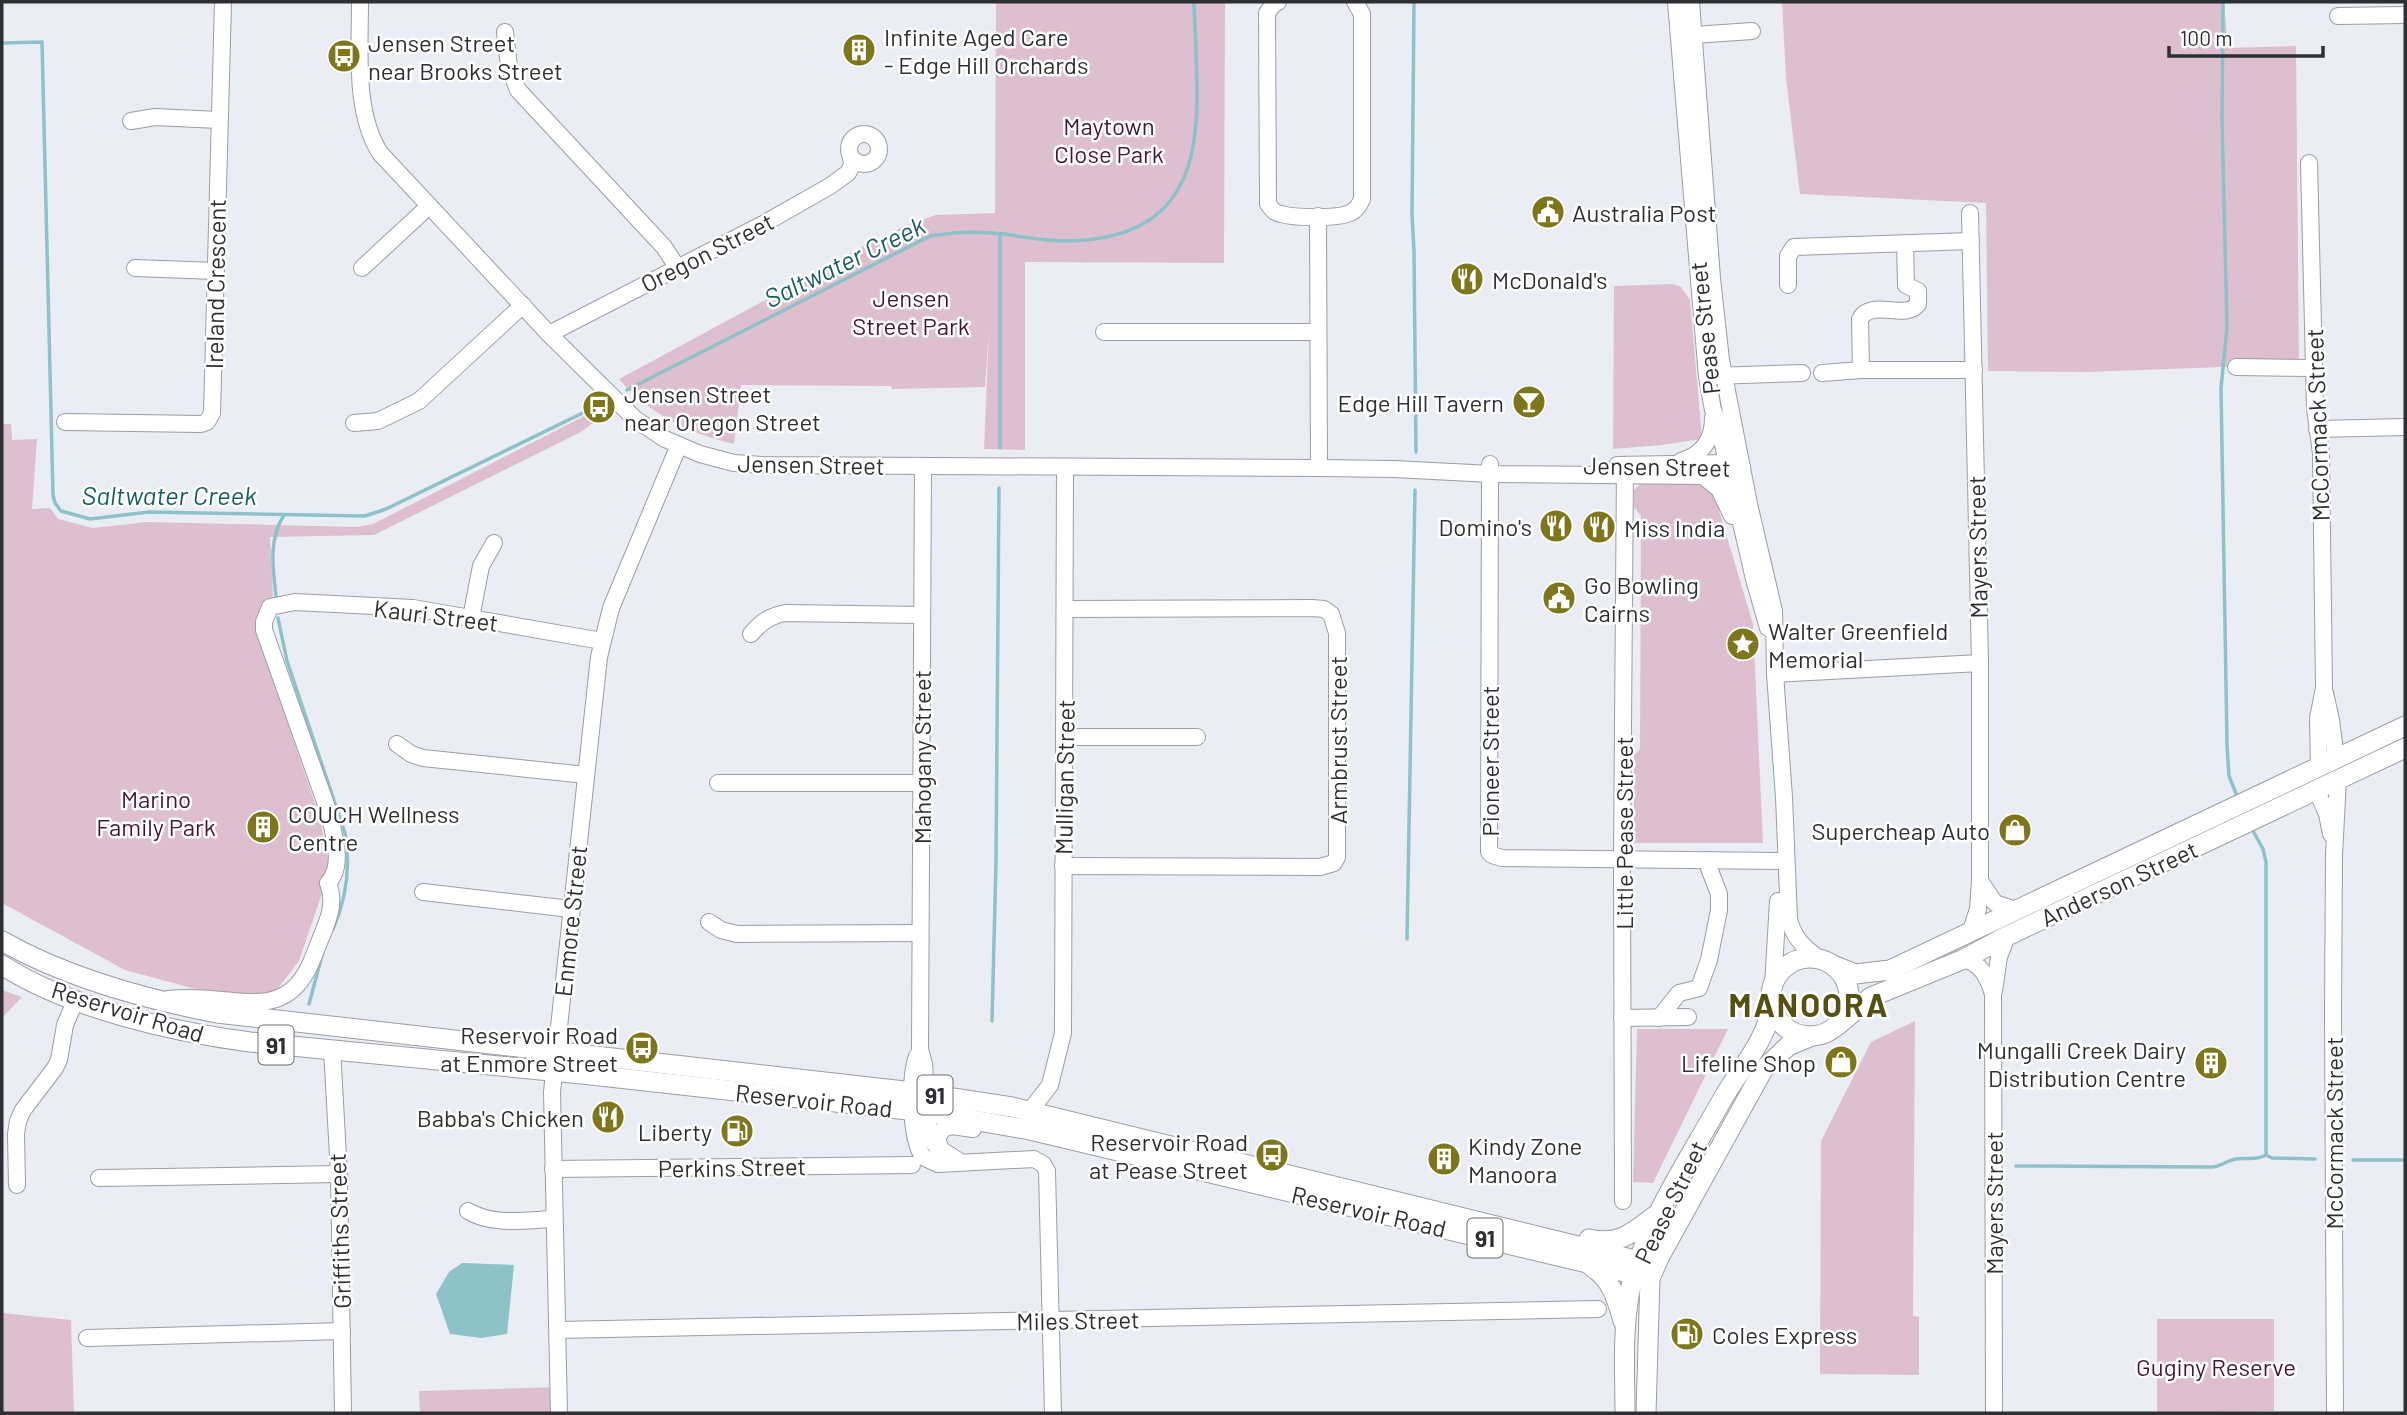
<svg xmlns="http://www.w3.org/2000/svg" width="2407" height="1415" viewBox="0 0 2407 1415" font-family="Barlow,sans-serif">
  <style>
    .green { fill: #ddbfd0 }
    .water { fill: #8dc2c9 }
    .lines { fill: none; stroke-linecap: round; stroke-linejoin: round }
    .stream { stroke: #8dc2c9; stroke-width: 3.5 }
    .minor-casing { stroke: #9b9da5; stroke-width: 18 }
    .major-casing { stroke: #9b9da5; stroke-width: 21 }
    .minor { stroke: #fff; stroke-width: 16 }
    .major { stroke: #fff; stroke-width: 19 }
    .labels { text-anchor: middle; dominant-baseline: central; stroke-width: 5; stroke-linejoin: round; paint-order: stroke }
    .shield { fill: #fff; stroke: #6d6d70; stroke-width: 2 }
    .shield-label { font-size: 23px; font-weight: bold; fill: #2e2f32 }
    .poi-label { font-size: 24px; fill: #2e2f32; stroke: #fff; text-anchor: start }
    .park-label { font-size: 24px; fill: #461535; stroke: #fff }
    .street-label { font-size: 24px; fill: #2e2f32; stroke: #fff }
    .water-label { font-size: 26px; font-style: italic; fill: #165e66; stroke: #fff }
    .district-label { font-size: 32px; font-weight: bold; letter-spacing: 2px; fill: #565113; stroke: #fff }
  </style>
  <rect width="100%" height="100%" fill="#ebedf5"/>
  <g class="green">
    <path d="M996,2H1225L1224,263L1025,262V450L984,449L989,330L985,387L892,389L891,386L741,385L734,444C690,434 649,414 619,379L782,291L822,267L909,224L936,215L995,213Z"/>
    <polygon points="1782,2 2224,2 2228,48 2296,46 2299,364 2088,372 1988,371 1986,203 1800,194 1786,78"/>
    <polygon points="1673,284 1681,287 1690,300 1702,439 1662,445 1613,449 1614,286"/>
    <polygon points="602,407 609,411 581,432 374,535 270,537 273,599 259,612 259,628 267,663 320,818 330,870 299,961 270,999 203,991 125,970 2,903 2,424 11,424 12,440 37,439 32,509 50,508 58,519 93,528 146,522 357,527 373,524"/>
    <polygon points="1642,482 1699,483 1708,488 1715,497 1753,624 1763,843 1634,843 1634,755 1640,749 1641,516 1634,507 1634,490"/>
    <polygon points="2,990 22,997 2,1018"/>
    <polygon points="1915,1021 1913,1316 1919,1317 1919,1375 1820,1374 1821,1141 1871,1042"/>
    <polygon points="1637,1029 1728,1029 1653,1183 1633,1182"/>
    <polygon points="2,1313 71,1320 74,1413 2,1413"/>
    <polygon points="2157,1319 2274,1319 2274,1411 2157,1413"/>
    <polygon points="559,1387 559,1413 420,1413 419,1391"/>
  </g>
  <polygon class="water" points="462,1263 514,1265 507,1334 482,1338 450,1334 436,1294 449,1272"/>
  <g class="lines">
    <g class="stream">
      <polyline points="1414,2 1412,215 1414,251 1416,452"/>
      <polyline points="2223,2 2222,120 2227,327 2221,388 2227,745 2229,776 2237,796"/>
      <polyline points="2,43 42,42 53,495 55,503 61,511 90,519 149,512 365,516 386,509 595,407"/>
      <path d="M627,390L930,236C954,232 979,231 1004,234C1025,237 1045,241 1067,241C1221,238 1197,113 1194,2"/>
      <polyline points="1000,448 1000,234"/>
      <path d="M276,596C273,569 268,540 284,515"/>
      <path d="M278,618L287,661L345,833C351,867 347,897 333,929"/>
      <polyline points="2252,829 2263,849 2266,862 2266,1155"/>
      <polyline points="1407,939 1415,490"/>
      <polyline points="309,1004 324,948"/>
      <polyline points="992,1021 996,862 999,488"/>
      <polyline points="2353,1160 2405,1160"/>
      <path d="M2016,1166L2213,1167C2222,1166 2228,1160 2236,1159C2247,1157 2256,1161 2266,1155L2272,1158L2315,1159"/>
    </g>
    <defs>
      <g id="minor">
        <path d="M360,2C360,50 354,112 380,153L549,334L635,419L665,439L700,454L734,463L762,465L1319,468L1394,469L1491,474L1703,476L1724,474L1742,467"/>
        <path d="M1278,2L1273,5L1267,13L1268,204C1272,209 1274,213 1281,214C1294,218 1341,219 1352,212C1357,209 1360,204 1362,199V14L1355,2"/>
        <polyline points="1676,2 1707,377 1713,410 1717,419 1754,579 1768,628"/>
        <path d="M1691,2L1712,278L1721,360L1749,504L1774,611L1775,674L1784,797L1789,919C1793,938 1806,950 1822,960"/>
        <polyline points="2338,16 2405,15"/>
        <polyline points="505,32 509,67 518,90 664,247 677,267"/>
        <polyline points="1694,35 1752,31"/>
        <polyline points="131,121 155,117 219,120"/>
        <circle cx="864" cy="149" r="15"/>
        <polyline points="2309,163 2315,408 2321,453 2324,688 2318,718 2319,767"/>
        <polyline points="1970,213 1980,663 1980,881 1978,909 1971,931"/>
        <polyline points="1318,216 1319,468"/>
        <polyline points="135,268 215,271"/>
        <polyline points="362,268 429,206"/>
        <polyline points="1788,285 1788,256 1794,247 1971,241"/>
        <polyline points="1104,332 1318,332"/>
        <polyline points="549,334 765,223 830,186 848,173 852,165 851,157"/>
        <polyline points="2236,367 2314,368"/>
        <path d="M1861,370L1860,319C1871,298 1906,321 1918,304V291L1906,285L1905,243"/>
        <polyline points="1822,373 1861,370 1974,370"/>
        <polyline points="1713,376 1802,373"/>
        <polyline points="65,422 201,424 207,422 212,413 223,2"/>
        <polyline points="354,423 378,421 419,401 523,305"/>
        <polyline points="2317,429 2405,427"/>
        <path d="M1681,461C1702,455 1713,439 1713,418"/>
        <polyline points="1490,464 1489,852 1492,855 1502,858 1786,861"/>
        <polyline points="1617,465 1728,463 1738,466"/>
        <polyline points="923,466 920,1049 924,1064 929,1138 937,1147 959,1161"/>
        <polyline points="1703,476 1719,489 1732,516"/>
        <polyline points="471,618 481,566 494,543"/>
        <path d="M751,634C761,622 770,616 785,613L922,615"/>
        <polyline points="1775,674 1980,663"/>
        <polyline points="2325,693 2331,720 2336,759"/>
        <polyline points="1064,737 1197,737"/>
        <polyline points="397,744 411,754 423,758 586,775"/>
        <polyline points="718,783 921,783"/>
        <polyline points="2316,789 2327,814 2331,834"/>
        <polyline points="1063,866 1320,867 1334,863 1337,857 1337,633 1331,614 1324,609 1312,608 1065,609"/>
        <polyline points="1980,881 1995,903 2016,910"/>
        <polyline points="423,892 571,909"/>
        <polyline points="709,922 721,930 737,934 920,933"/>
        <path d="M1964,959C1982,964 1988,978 1993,994L1994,1413"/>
        <polyline points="1773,986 1778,901"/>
        <polyline points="1994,991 1999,957 2007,936"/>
        <path d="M168,999C186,997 204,998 222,1000C250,1002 277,1008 298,984C309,971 314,955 320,940C328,921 336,903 328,883C345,865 333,834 329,813L264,630V622L270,607L295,602L413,608L602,641"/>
        <polyline points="1622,1018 1688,1017"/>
        <polyline points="1659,1018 1679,993 1699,988 1709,960 1719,910 1719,894 1709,868 1708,860"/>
        <polyline points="332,1049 339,1174 343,1413"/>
        <path d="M917,1056C909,1079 910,1138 923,1157L938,1164L1034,1159L1043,1164L1047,1171L1053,1413"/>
        <polyline points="1030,1111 1050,1085 1063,1033 1065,467"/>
        <polyline points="941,1150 937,1138 943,1129 952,1126 973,1129"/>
        <polyline points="553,1169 912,1165"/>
        <polyline points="99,1178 339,1174"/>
        <polyline points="17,1185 16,1134 18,1121 23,1110 55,1068 59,1060 65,1025 76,999"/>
        <polyline points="1623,1201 1622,859 1625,465"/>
        <path d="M468,1211C493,1226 525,1220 554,1219"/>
        <polyline points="558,1330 1598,1309"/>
        <polyline points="87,1338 342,1331"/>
        <polyline points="559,1413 552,1092 599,657 611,608 679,445"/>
        <polyline points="2335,1413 2333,1012 2334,855 2338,779"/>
      </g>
      <g id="major">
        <path d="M2,941C67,978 144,999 217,1013L913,1092L1012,1107L1631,1259L1643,1267L1650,1278"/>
        <circle cx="1810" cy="997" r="39"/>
        <path d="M2,965C69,1008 172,1032 250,1042L582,1074L926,1112L1030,1130L1650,1278"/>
        <polyline points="1833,965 1855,974 1890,970 2405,726"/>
        <polyline points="1838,1025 1871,997 1964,959 2007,936 2405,748"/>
        <path d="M1589,1239C1620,1246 1633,1232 1656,1215"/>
        <path d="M1592,1267C1612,1279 1617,1300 1623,1321"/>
        <path d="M1625,1413C1625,1373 1622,1331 1630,1291C1645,1223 1688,1161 1722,1100C1741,1067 1763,1046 1772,1008"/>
        <polyline points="1646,1413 1650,1278 1660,1256 1763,1070 1788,1046 1812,1036"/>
      </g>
    </defs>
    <use href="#minor" class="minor-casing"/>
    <use href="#major" class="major-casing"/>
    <use href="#minor" class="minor"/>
    <use href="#major" class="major"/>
  </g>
  <defs>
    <symbol id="building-disc" viewBox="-11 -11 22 22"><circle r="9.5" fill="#7e761a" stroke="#fff"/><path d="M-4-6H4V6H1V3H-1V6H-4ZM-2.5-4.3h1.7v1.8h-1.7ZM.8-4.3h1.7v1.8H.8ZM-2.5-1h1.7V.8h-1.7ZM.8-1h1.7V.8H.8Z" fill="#fff"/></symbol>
    <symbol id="bus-disc" viewBox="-11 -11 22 22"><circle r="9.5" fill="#7e761a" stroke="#fff"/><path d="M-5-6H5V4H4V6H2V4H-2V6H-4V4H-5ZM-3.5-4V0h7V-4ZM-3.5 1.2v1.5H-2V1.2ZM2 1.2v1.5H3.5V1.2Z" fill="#fff"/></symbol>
    <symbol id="civic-disc" viewBox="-11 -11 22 22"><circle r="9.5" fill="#7e761a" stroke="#fff"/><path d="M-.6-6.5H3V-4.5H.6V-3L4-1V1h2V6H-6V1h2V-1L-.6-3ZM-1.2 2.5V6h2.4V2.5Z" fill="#fff"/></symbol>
    <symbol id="restaurant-disc" viewBox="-11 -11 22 22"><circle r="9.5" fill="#7e761a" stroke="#fff"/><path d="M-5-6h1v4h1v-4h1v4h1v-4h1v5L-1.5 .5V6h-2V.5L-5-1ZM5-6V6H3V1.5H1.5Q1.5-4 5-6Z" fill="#fff"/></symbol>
    <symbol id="bar-disc" viewBox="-11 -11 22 22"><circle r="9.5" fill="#7e761a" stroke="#fff"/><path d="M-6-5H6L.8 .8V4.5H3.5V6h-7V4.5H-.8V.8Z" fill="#fff"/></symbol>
    <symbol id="sight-disc" viewBox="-11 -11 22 22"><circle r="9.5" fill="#7e761a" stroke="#fff"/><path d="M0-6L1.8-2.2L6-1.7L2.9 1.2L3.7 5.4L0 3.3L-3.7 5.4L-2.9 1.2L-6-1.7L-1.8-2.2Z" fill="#fff"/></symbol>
    <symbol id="shop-disc" viewBox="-11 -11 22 22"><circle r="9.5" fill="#7e761a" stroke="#fff"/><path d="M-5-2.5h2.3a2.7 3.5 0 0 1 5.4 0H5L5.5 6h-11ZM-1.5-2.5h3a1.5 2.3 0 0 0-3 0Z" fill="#fff"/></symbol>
    <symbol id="fuel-disc" viewBox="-11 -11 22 22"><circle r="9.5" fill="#7e761a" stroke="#fff"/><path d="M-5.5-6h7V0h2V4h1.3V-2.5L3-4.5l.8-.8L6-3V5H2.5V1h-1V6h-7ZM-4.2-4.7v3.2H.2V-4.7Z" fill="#fff"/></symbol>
  </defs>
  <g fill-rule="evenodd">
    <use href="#building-disc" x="840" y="31" width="38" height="38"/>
    <use href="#bus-disc" x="325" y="37" width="38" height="38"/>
    <use href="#civic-disc" x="1529" y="193" width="38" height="38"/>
    <use href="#restaurant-disc" x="1448" y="260" width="38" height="38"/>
    <use href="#bar-disc" x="1510" y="383" width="38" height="38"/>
    <use href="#bus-disc" x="580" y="388" width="38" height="38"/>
    <use href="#restaurant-disc" x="1537" y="507" width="38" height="38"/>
    <use href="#restaurant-disc" x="1580" y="508" width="38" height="38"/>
    <use href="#civic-disc" x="1540" y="579" width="38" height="38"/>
    <use href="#sight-disc" x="1724" y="625" width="38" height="38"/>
    <use href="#building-disc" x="244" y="808" width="38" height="38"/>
    <use href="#shop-disc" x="1996" y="811" width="38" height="38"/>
    <use href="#bus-disc" x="623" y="1029" width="38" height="38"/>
    <use href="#shop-disc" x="1822" y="1043" width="38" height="38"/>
    <use href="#building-disc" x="2192" y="1044" width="38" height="38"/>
    <use href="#restaurant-disc" x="589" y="1098" width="38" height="38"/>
    <use href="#fuel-disc" x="718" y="1112" width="38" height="38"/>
    <use href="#bus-disc" x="1253" y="1136" width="38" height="38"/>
    <use href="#building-disc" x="1425" y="1140" width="38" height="38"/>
    <use href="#fuel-disc" x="1668" y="1315" width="38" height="38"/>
  </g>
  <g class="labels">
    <g class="shield">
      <rect x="258.5" y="1025.5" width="35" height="39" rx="5"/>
      <rect x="917.5" y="1075.5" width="35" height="39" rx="5"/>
      <rect x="1467.5" y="1218.5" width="35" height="39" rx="5"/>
    </g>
    <g class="shield-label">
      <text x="276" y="1045">91</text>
      <text x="935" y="1095">91</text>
      <text x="1485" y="1238">91</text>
    </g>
    <g class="poi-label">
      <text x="884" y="36">Infinite Aged Care<tspan x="884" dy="28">- Edge Hill Orchards</tspan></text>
      <text x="368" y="42">Jensen Street<tspan x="368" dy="28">near Brooks Street</tspan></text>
      <text x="1572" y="212">Australia Post</text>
      <text x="1492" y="279">McDonald's</text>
      <text x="624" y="393">Jensen Street<tspan x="624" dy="28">near Oregon Street</tspan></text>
      <text x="1504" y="402" text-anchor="end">Edge Hill Tavern</text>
      <text x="1532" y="526" text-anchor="end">Domino's</text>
      <text x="1624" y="527">Miss India</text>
      <text x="1584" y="584">Go Bowling<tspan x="1584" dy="28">Cairns</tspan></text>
      <text x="1768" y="630">Walter Greenfield<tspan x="1768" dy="28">Memorial</tspan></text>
      <text x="288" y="813">COUCH Wellness<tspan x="288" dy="28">Centre</tspan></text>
      <text x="1990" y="830" text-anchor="end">Supercheap Auto</text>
      <text x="618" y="1034" text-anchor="end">Reservoir Road<tspan x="618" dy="28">at Enmore Street</tspan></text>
      <text x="2186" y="1049" text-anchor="end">Mungalli Creek Dairy<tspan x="2186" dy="28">Distribution Centre</tspan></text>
      <text x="1816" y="1062" text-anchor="end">Lifeline Shop</text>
      <text x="584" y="1117" text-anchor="end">Babba's Chicken</text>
      <text x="712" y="1131" text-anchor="end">Liberty</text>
      <text x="1248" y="1141" text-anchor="end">Reservoir Road<tspan x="1248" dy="28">at Pease Street</tspan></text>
      <text x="1468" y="1145">Kindy Zone<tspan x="1468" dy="28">Manoora</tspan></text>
      <text x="1712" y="1334">Coles Express</text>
    </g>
    <g class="park-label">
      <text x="1109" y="125">Maytown<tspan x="1109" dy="28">Close Park</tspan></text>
      <text x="911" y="297">Jensen<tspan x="911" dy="28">Street Park</tspan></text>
      <text x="156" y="798">Marino<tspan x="156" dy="28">Family Park</tspan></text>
      <text x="2216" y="1366">Guginy Reserve</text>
    </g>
    <g class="street-label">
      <text transform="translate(707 252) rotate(-27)">Oregon Street</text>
      <text transform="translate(215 284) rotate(-89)">Ireland Crescent</text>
      <text transform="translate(1704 328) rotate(-96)">Pease Street</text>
      <text transform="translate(2317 425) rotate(-92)">McCormack Street</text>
      <text transform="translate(811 464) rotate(1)">Jensen Street</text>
      <text transform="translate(1657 466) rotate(1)">Jensen Street</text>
      <text transform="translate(1977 547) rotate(-91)">Mayers Street</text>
      <text transform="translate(436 615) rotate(7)">Kauri Street</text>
      <text transform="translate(1337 740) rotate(-90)">Armbrust Street</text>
      <text transform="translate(921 757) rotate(-90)">Mahogany Street</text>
      <text transform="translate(1489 761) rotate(-90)">Pioneer Street</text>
      <text transform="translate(1064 777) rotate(-89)">Mulligan Street</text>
      <text transform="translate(1623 833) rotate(-90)">Little Pease Street</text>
      <text transform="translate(2119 883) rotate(-25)">Anderson Street</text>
      <text transform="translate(570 921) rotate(-84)">Enmore Street</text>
      <text transform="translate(128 1011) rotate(17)">Reservoir Road</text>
      <text transform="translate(814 1100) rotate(6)">Reservoir Road</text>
      <text transform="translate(2333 1133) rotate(-90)">McCormack Street</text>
      <text transform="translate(732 1167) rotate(-1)">Perkins Street</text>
      <text transform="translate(1670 1202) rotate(-64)">Pease Street</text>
      <text transform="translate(1993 1203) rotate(-90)">Mayers Street</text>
      <text transform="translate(1369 1211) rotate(13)">Reservoir Road</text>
      <text transform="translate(339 1231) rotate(-92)">Griffiths Street</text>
      <text transform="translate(1078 1320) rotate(-1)">Miles Street</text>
    </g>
    <g class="water-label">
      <text transform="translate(844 261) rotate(-26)">Saltwater Creek</text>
      <text x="169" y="494">Saltwater Creek</text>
    </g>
    <g class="district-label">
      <text x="1809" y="1004">MANOORA</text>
    </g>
  </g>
  <rect width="2407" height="1415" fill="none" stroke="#2e2f32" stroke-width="7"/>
  <path d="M2169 46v10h154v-10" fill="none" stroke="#2e2f32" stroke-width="3.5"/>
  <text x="2180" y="46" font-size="21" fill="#2e2f32" stroke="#ffffff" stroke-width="5" paint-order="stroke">100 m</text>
</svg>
